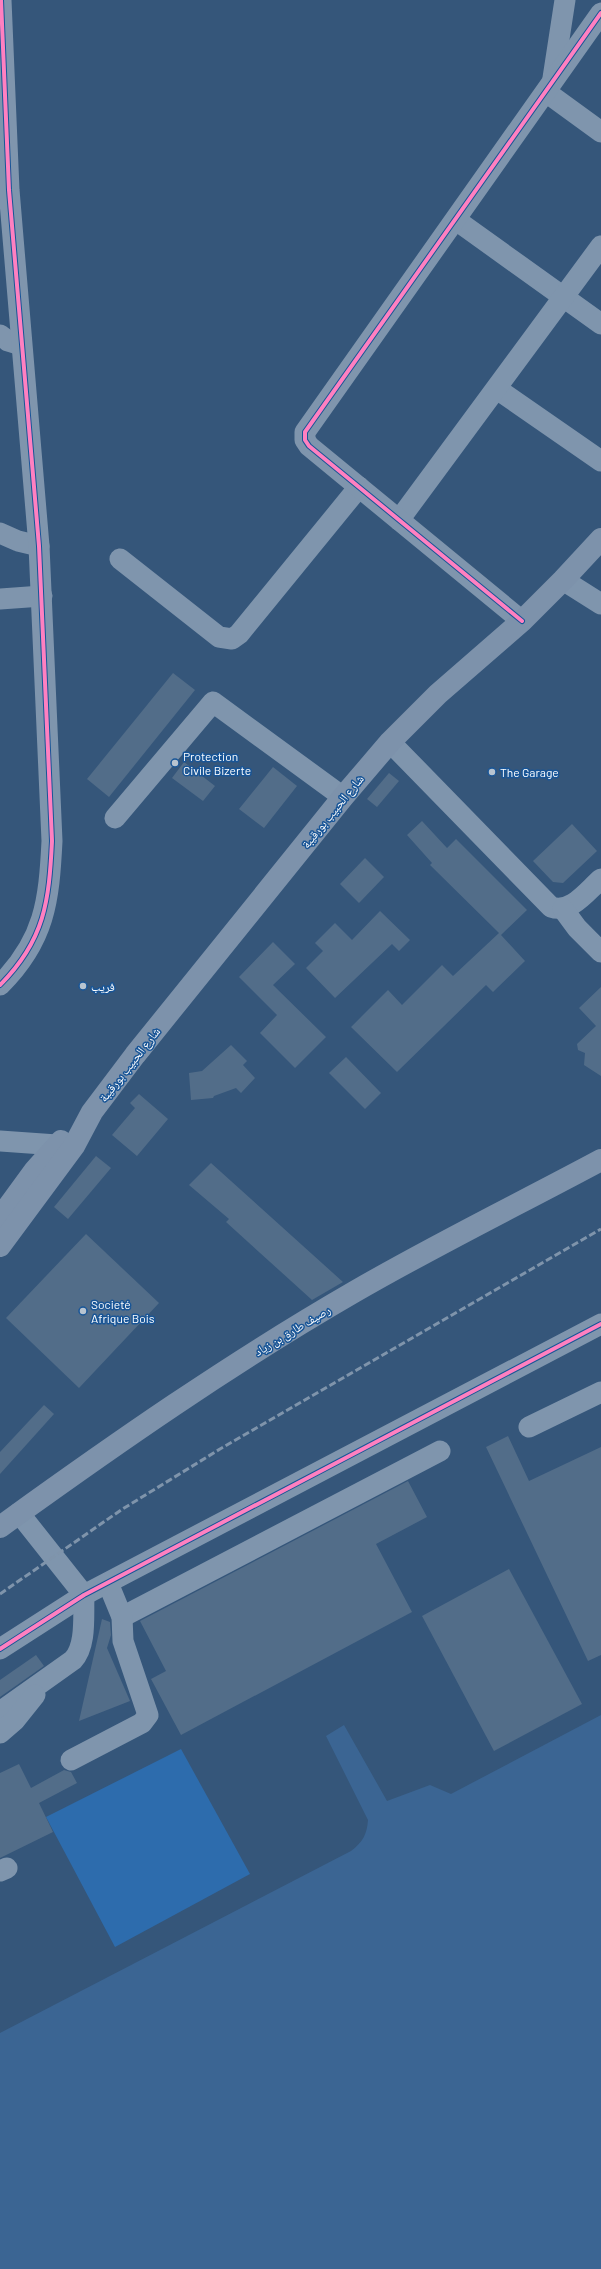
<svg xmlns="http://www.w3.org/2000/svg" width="601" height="2269" viewBox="0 0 601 2269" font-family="Barlow,'Noto Naskh Arabic',sans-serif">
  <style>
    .green { fill: #2d6cad }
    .water { fill: #3b6593 }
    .building { fill: #526d89 }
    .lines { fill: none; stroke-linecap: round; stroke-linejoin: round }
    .minor { stroke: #7f95ad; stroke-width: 21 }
    .major { stroke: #7d92ab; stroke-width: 22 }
    .rail { stroke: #7f94ab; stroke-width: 3; stroke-dasharray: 7 3; stroke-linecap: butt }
    .cycleway-casing { stroke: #185597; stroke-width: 6 }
    .cycleway { stroke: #ff80c0; stroke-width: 4 }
    .poi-dot { fill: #b8c4d0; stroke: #185597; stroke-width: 1.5 }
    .labels { text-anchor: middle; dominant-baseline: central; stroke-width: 3; stroke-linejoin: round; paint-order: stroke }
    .poi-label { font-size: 12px; fill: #fff; stroke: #185597; text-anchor: start }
    .street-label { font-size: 12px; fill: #fff; stroke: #185597 }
  </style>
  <rect width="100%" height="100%" fill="#35567a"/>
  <polygon class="green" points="181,1749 250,1874 115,1947 46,1817"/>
  <path class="water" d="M601,1715V2269H0V2033L351,1851C363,1842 367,1834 368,1820L326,1736L344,1725L387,1801L430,1785L451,1794Z"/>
  <g class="building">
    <polygon points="173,673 195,690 109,797 87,779"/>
    <polygon points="184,762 215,786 203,801 172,778"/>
    <polygon points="273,767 297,786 264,828 239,809"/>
    <polygon points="389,773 399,781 377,807 367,799"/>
    <polygon points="422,821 447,848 456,839 527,910 501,935 525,961 493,992 486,985 397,1072 351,1027 388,990 402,1005 442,965 453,976 499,933 430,865 432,863 407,835"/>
    <polygon points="572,824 597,851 563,883 553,882 533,861"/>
    <polygon points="365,858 384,877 359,903 340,884"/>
    <polygon points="380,911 410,940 399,951 392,944 335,998 306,968 323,951 315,943 335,923 352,940"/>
    <polygon points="273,942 295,964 273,985 326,1037 295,1068 260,1033 277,1015 239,977"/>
    <polygon points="601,987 601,1076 584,1065 585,1053 578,1050 577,1044 596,1026 579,1008"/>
    <polygon points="231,1045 247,1061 243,1065 255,1078 241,1093 236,1088 214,1096 213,1098 191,1100 189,1073 202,1071"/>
    <polygon points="346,1057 381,1093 365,1109 329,1073"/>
    <polygon points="139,1094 168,1119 137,1156 112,1135 135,1108 130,1103"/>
    <polygon points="96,1156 111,1168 68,1219 54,1207"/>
    <polygon points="211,1163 343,1282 312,1300 226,1222 229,1219 189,1185"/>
    <polygon points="86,1234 159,1303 79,1388 6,1318"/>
    <polygon points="44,1405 54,1414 0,1474 0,1452"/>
    <polygon points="508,1436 529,1481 601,1447 601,1655 588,1661 486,1447"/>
    <polygon points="408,1481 427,1517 376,1544 412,1612 181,1735 151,1679 166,1671 140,1621"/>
    <polygon points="509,1569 582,1704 494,1751 422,1616"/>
    <polygon points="102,1619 110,1622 111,1635 107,1648 130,1701 79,1721"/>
    <polygon points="36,1655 44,1666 0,1697 0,1680"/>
    <polygon points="19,1764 31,1788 64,1770 71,1772 77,1783 39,1803 53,1832 0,1858 0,1773"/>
  </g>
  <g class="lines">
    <g class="minor">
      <polyline points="553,78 565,0"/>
      <polyline points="546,92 601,132"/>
      <polyline points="456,220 601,324"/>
      <polyline points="0,335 8,341 21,345"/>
      <polyline points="497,389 601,461"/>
      <polyline points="399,520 601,246"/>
      <polyline points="0,533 18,541 39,546"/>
      <polyline points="120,559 219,637 232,639 239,634 359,487"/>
      <polyline points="563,580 601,604"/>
      <polyline points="0,599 42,596"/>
      <polyline points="522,621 309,446 305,440 305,432 601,13"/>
      <path d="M390,742L551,907C571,914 587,891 601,879"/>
      <polyline points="115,818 213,702 343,797"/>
      <polyline points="563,909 577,928 601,952"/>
      <path d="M0,985C45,940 49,901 52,841L39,546L9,190L1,0"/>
      <polyline points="0,1141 71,1146"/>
      <polyline points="529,1427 601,1392"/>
      <polyline points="122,1617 440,1451"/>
      <polyline points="0,1649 84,1595 601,1324"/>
      <path d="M0,1712L73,1660C87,1645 83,1614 84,1595L19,1513"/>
      <polyline points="0,1733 15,1720 35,1695"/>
      <polyline points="71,1760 142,1723 148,1715 123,1641 122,1617 108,1583"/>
      <polyline points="0,1871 7,1868"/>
    </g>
    <g class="major">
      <polyline points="0,1218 35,1170 61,1141"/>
      <polyline points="0,1246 74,1146 92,1112 135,1055 343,797 390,742 438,694 522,621 563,580 601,539"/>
      <path d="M0,1527C115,1444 231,1363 354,1292C435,1245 519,1204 601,1160"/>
    </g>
    <polyline class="rail" points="0,1594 121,1510 220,1449 601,1229"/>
    <defs>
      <g id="cycleway">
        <polyline points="522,621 309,446 305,440 305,432 601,13"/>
        <path d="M0,985C45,940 49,901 52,841L39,546L9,190L1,0"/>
        <polyline points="0,1649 84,1595 601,1324"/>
      </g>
    </defs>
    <use href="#cycleway" class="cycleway-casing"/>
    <use href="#cycleway" class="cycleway"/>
  </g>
  <g class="poi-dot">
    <circle cx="175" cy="763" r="4"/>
    <circle cx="492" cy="772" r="4"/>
    <circle cx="83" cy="986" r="4"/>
    <circle cx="83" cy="1311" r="4"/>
  </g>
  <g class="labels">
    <g class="poi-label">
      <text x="183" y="756">Protection<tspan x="183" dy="14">Civile Bizerte</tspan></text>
      <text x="500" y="772">The Garage</text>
      <text x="91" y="986">فريب</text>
      <text x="91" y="1304">Societé<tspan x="91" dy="14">Afrique Bois</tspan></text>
    </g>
    <g class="street-label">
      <text transform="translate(332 811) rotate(-51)">شارع الحبيب بورقيبة</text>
      <text transform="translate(129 1064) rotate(-52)">شارع الحبيب بورقيبة</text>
      <text transform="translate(292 1330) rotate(-31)">رصيف طارق بن زياد</text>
    </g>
  </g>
</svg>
